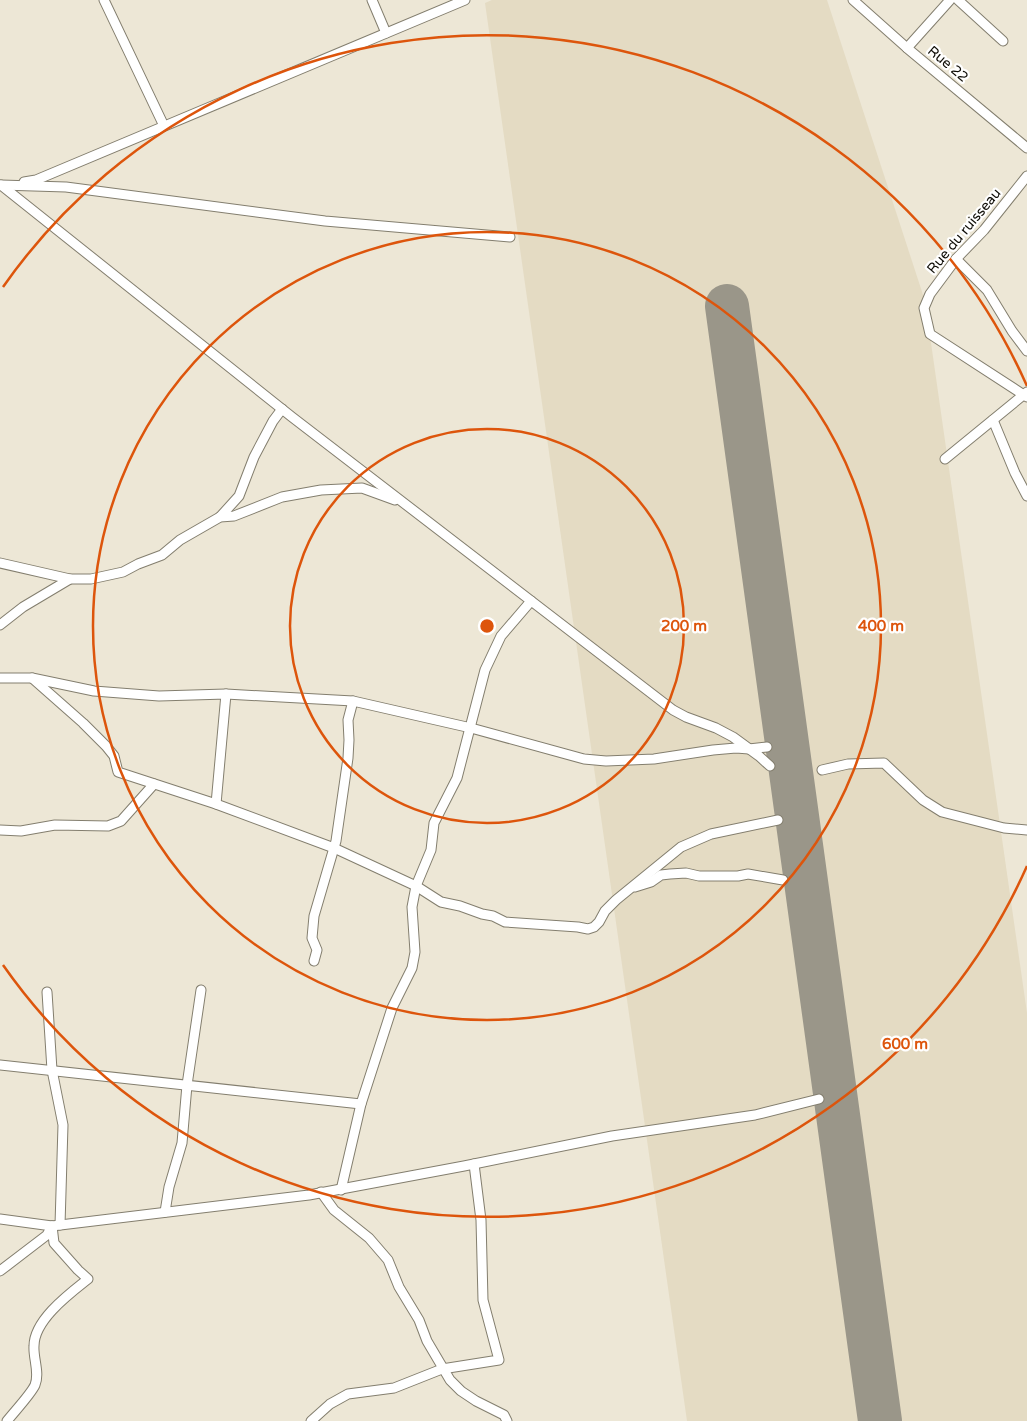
<svg xmlns="http://www.w3.org/2000/svg" width="1027" height="1421" viewBox="0 0 1027 1421" font-family="'Varela Round',sans-serif">
  <style>
    .built { fill: #e4dbc3 }
    .lines { fill: none; stroke-linecap: round; stroke-linejoin: round }
    .runway { stroke: #9a9689; stroke-width: 44 }
    .minor-casing { stroke: #837e6e; stroke-width: 11 }
    .minor { stroke: #fff; stroke-width: 9 }
    .ring { fill: none; stroke: #dd550c; stroke-width: 2.5 }
    .labels { text-anchor: middle; dominant-baseline: central; stroke-width: 4.5; stroke-linejoin: round; paint-order: stroke }
    .street-label { font-size: 14px; fill: #0f0d07; stroke: #fff }
    .centre { fill: #dd550c; stroke: #fff; stroke-width: 2.5 }
    .ring-label { font-size: 15px; text-anchor: middle; font-weight: bold; fill: #dd550c; stroke: #fff; stroke-width: 4.5; stroke-linejoin: round; paint-order: stroke }
  </style>
  <rect width="100%" height="100%" fill="#ede7d6"/>
  <polygon class="built" points="492,0 827,0 925,301 1027,1013 1027,1421 687,1421 485,3"/>
  <g class="lines">
    <polyline class="runway" points="727,306 880,1421"/>
    <defs>
      <g id="minor">
        <polyline points="104,0 164,126"/>
        <polyline points="372,0 386,33"/>
        <polyline points="853,0 907,48 1027,148"/>
        <polyline points="958,0 1003,41"/>
        <polyline points="907,48 950,0"/>
        <polyline points="1027,176 984,230 956,259 930,294 924,308 930,334 1027,397"/>
        <polyline points="24,182 36,180 465,0"/>
        <polyline points="1,185 292,417 673,710 686,717 716,728 733,737 759,756 770,766"/>
        <polyline points="1,185 66,187 325,221 510,237"/>
        <polyline points="956,259 987,290 1012,331 1027,351"/>
        <polyline points="993,420 1015,473 1027,496"/>
        <polyline points="945,459 1027,392"/>
        <polyline points="220,517 239,496 254,457 273,421 282,409"/>
        <polyline points="0,563 70,579"/>
        <polyline points="0,625 23,607 70,579 91,579 123,572 138,564 162,555 180,540 220,517 234,516 282,497 321,490 362,488 395,500"/>
        <polyline points="0,678 32,678 94,691 159,696 226,694 353,701 471,728 584,759 606,761 654,759 713,750 736,748 749,749 767,747"/>
        <polyline points="32,678 83,723 106,746 114,756 118,772 216,804 334,848 416,886 441,902 460,906 482,914 493,916 505,922 578,927 588,929 594,927 599,922 605,911 616,900 681,847 711,834 778,820"/>
        <polyline points="822,770 848,764 884,763 923,800 942,812 1004,828 1027,830"/>
        <polyline points="216,804 226,694"/>
        <polyline points="0,830 21,831 55,825 108,826 121,821 154,784"/>
        <polyline points="635,887 651,882 661,875 670,874 686,873 699,876 738,876 748,874 783,880"/>
        <polyline points="314,961 317,950 312,938 314,916 336,841 348,758 349,740 348,720 353,701"/>
        <polyline points="47,992 52,1070 63,1125 60,1225"/>
        <polyline points="0,1065 361,1104"/>
        <polyline points="341,1190 361,1104 392,1008 412,968 415,952 412,907 416,886 431,850 434,823 457,778 485,670 501,636 531,601"/>
        <polyline points="321,1192 334,1210 369,1238 388,1260 399,1287 419,1320 427,1341 450,1380 461,1391 476,1401 504,1415 507,1421"/>
        <polyline points="165,1212 169,1187 182,1143 187,1085 201,990"/>
        <polyline points="0,1219 52,1226 309,1195 464,1166 612,1136 755,1115 819,1099"/>
        <polyline points="0,1271 47,1235 52,1226"/>
        <path d="M7,1421C14,1412 31,1394 35,1385C40,1373 33,1358 34,1346C34,1320 69,1294 88,1279L78,1270L54,1243L52,1226"/>
        <polyline points="311,1421 330,1404 348,1394 394,1388 442,1369 499,1360 483,1300 481,1220 474,1164"/>
      </g>
    </defs>
    <use href="#minor" class="minor-casing"/>
    <use href="#minor" class="minor"/>
  </g>
  <g class="ring">
    <circle cx="487" cy="626" r="197"/>
    <circle cx="487" cy="626" r="394"/>
    <path d="M1027 866A591 591 0 0 1 3 965M3 287A591 591 0 0 1 1027 386"/>
  </g>
  <g class="labels">
    <g class="street-label">
      <text transform="translate(948 64) rotate(40)">Rue 22</text>
      <text transform="translate(964 231) rotate(-50)">Rue du ruisseau</text>
    </g>
  </g>
  <circle cx="487" cy="626" r="8" class="centre"/>
  <g class="ring-label">
    <text x="684" y="631">200 m</text>
    <text x="881" y="631">400 m</text>
    <text x="905" y="1049">600 m</text>
  </g>
</svg>
